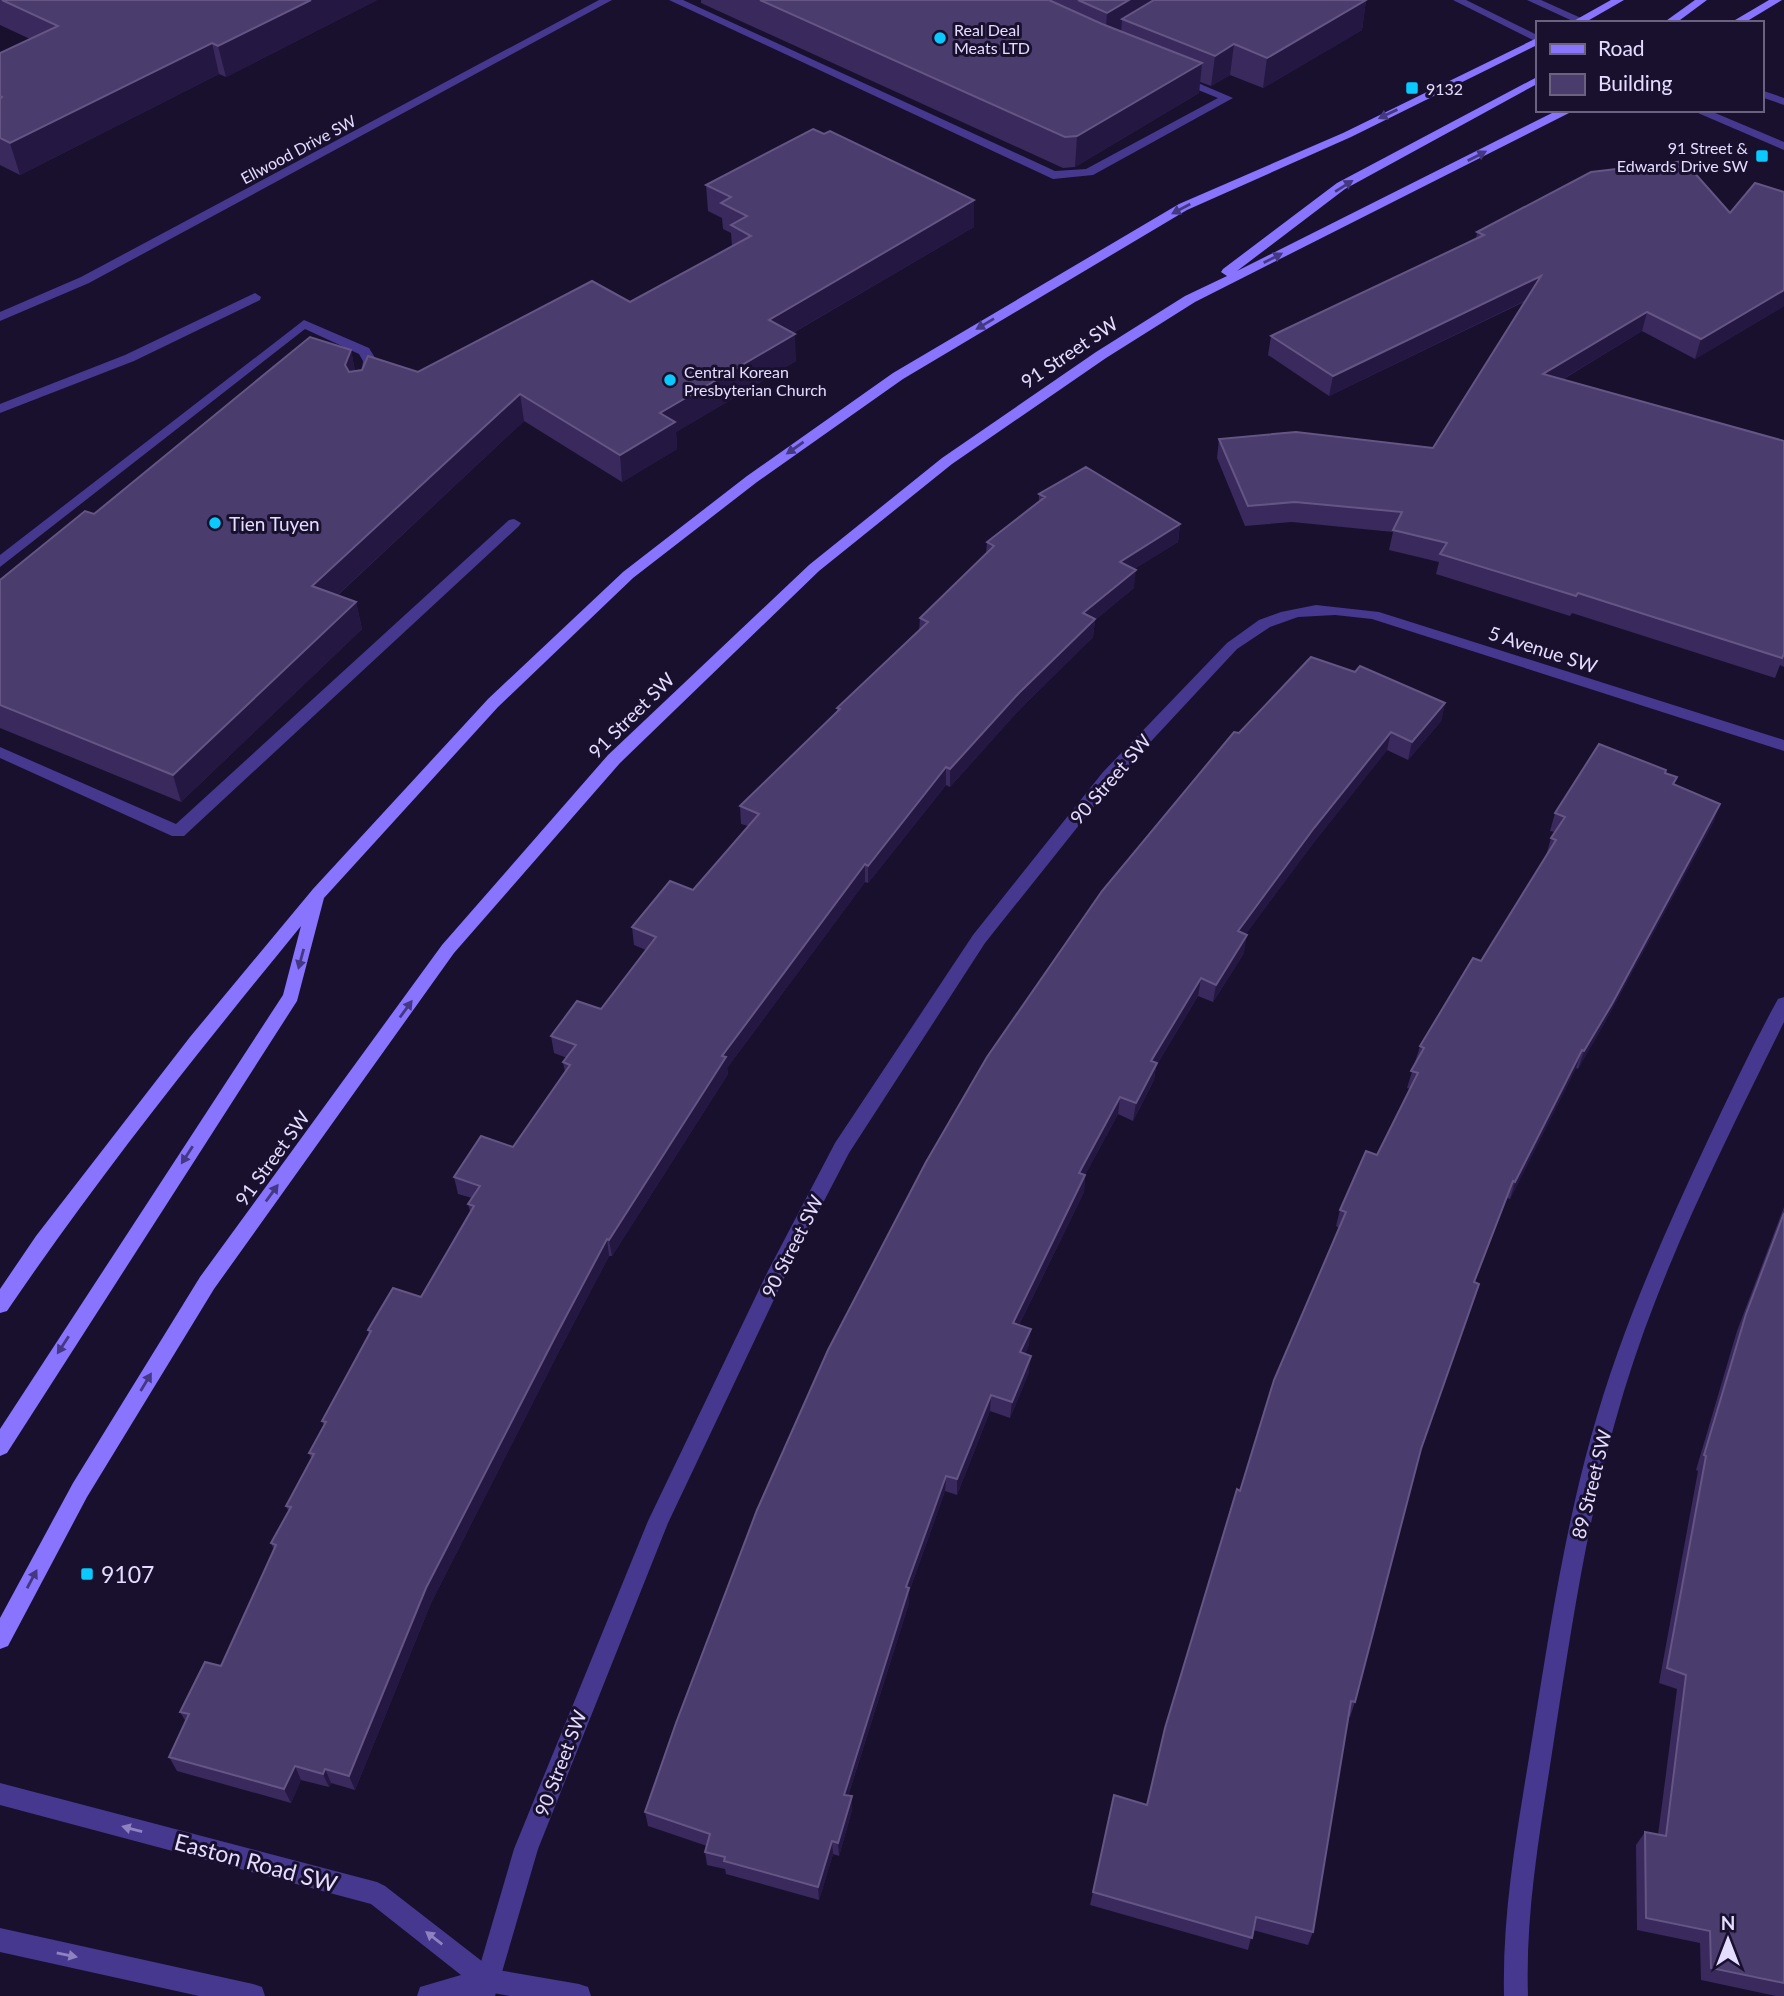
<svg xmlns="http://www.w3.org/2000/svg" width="1784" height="1996" viewBox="0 0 1784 1996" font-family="Lato,sans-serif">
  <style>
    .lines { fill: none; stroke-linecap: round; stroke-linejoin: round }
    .service { fill: #46388f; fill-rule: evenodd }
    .minor { fill: #46388f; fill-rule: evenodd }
    .tertiary { fill: #46388f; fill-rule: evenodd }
    .secondary { fill: #8874ff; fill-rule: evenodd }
    .wall { fill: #39295c }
    .shaded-wall { fill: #241742 }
    .building { fill: #4b3c6e; stroke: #645584; stroke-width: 2 }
    .oneway { fill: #453882 }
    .oneway2 { fill: #8e82c1 }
    .poi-dot { fill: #09c9ff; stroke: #19102e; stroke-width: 2.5 }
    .labels { text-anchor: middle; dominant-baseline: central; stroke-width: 6; stroke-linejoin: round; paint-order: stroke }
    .far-poi-label { font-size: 16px; fill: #e5ddff; stroke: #19102e; text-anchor: start }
    .far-street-label { font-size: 16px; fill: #e5ddff; stroke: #19102e }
    .street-label { font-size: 19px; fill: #e5ddff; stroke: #19102e }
    .poi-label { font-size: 19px; fill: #e5ddff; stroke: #19102e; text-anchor: start }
    .near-poi-label { font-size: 23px; fill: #e5ddff; stroke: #19102e; text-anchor: start }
    .near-street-label { font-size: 23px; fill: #e5ddff; stroke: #19102e }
  </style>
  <rect width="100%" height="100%" fill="#19102e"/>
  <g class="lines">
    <g class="service">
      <polygon points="669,0 683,0 1055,171 1086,169 1218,98 1176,81 1176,77 1184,77 1233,98 1093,175 1053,179"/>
      <polygon points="255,293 261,297 260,300 134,361 0,413 0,404 125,355"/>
      <polygon points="304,320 369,348 377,361 373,383 368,384 361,380 363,361 359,354 305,329 0,567 0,555"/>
      <polygon points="514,519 521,523 519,526 184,836 172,836 0,758 0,747 176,824 509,520"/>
    </g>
    <g class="minor">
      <polygon points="1316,605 1379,612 1784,740 1784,751 1372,619 1335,615 1298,617 1270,627 1237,649 1115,780 985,943 849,1153 786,1274 668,1523 538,1849 495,1996 471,1996 514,1849 648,1521 768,1271 835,1143 973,935 1103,772 1227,643 1259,620 1281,612"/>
      <path d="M1784,997V1022C1725,1142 1663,1263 1624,1391C1590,1503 1573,1618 1555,1733C1542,1821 1525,1907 1528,1996H1504C1502,1907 1519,1821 1533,1733C1549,1634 1564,1534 1591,1437C1619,1335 1662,1238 1707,1142C1730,1094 1752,1046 1778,999Z"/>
    </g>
    <g class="tertiary">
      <polygon points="599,0 612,0 89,283 0,321 0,312 81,277"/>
      <polygon points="1453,0 1466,0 1537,35 1537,42"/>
      <polygon points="1527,0 1541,0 1592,23 1577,23"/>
      <polygon points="1761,90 1784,98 1784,105 1761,97"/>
      <polygon points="1691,110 1708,110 1784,142 1784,150"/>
      <polygon points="0,1783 377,1882 385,1886 492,1969 579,1984 588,1987 591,1996 510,1996 487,1992 473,1996 417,1996 420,1987 461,1975 371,1904 0,1805"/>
      <polygon points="0,1928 253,1984 262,1987 265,1996 199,1996 0,1952"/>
    </g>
    <g class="secondary">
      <polygon points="1611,0 1624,0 1584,23 1570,23"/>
      <polygon points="1695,0 1707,0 1676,23 1663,23"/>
      <polygon points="1769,0 1782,0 1744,23 1730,23"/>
      <path d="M1537,38V45L1351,137L1187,210L903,379L757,482L633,578L498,707L324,898L297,1001L7,1453L0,1456V1429L283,995L301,926C199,1051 98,1177 7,1311L0,1313V1289L36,1236L190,1037L313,889L488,699L623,572L747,476L893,373L1179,204L1343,133Z"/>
      <polygon points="1537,77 1537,84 1345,189 1237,271 1558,110 1573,110 1571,112 1195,302 1106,358 952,464 819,571 620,763 454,953 214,1289 87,1497 8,1646 0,1649 0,1618 73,1483 200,1277 442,945 608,755 809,565 942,458 1096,352 1185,296 1227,276 1221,272 1223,269 1337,183"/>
    </g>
  </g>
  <g class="wall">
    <polygon points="0,0 377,0 226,77 219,74 20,175 0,165 0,53 30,39 0,25"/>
    <polygon points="701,0 1366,0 1362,30 1263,88 1230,75 1211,86 1200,82 1199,93 1075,167 1063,168 701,3"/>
    <polygon points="824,134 974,200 974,227 793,333 796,361 676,432 677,449 622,482 524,421 338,595 356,602 362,629 181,802 0,728 0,580 94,514 351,350 355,371 418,372 630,302 732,246 731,233 723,229 722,218 708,211 706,185"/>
    <polygon points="1784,192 1784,306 1695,359 1642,331 1562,380 1784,441 1784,667 1780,665 1775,678 1572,613 1570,616 1436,574 1439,562 1389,550 1393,532 1292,522 1245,526 1217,458 1219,439 1433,448 1526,301 1329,396 1268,355 1271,336 1476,239 1477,232 1730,213"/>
    <polygon points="1039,494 1180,524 1178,542 1134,569 1134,588 1095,620 1093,637 1018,711 950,787 946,785 868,883 865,882 727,1068 728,1074 612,1256 609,1256 557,1355 431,1603 355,1790 331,1783 329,1787 301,1780 291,1803 177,1771 169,1757 186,1722 180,1712 221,1666 274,1550 271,1543 289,1512 286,1506 312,1460 309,1453 324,1426 322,1421 369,1335 368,1330 421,1297 470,1211 468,1204 472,1198 458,1194 454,1177 513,1147 565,1072 563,1062 567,1058 554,1053 551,1036 601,1009 646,950 634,945 632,927 693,890 748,826 741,824 740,806 837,712 837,708 919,631 920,618 986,553 987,542 1039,502"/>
    <polygon points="1355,672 1445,703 1441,721 1408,760 1387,750 1311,846 1245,935 1244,953 1213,1002 1198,996 1156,1066 1154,1080 1133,1121 1118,1114 1085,1175 1084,1192 1019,1325 1029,1345 1025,1354 1029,1372 1010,1418 990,1411 957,1495 945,1491 909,1592 909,1603 848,1796 852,1810 839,1856 833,1854 819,1900 726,1874 725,1869 707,1865 705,1852 707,1846 648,1826 645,1812 1239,733"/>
    <polygon points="1666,773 1677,777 1674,785 1714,821 1605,1022 1578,1069 1576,1068 1510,1199 1507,1198 1475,1282 1421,1450 1355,1702 1350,1717 1348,1716 1313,1932 1308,1945 1253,1930 1248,1950 1090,1905 1093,1892 1147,1805 1240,1491 1339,1228 1336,1226 1340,1210 1377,1155 1410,1089 1407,1088 1420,1046 1481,961 1546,856 1551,838 1555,832 1550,831 1555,813"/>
    <polygon points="1784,1207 1784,1996 1776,1996 1701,1980 1700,1943 1637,1930 1636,1845 1645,1832 1658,1835 1677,1689 1659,1683 1698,1471 1696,1470 1737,1331"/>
  </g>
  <g class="shaded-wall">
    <polygon points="311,0 377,0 226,77 218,46"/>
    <polygon points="1129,0 1179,0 1122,19 1121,34 1105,43 1107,13"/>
    <polygon points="1366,0 1362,30 1263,88 1267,58"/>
    <polygon points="212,43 219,74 20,175 10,143"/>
    <polygon points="1234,44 1230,75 1211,86 1215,56"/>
    <polygon points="1202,63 1199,93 1075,167 1077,136"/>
    <polygon points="974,200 974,227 770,346 769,320"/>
    <polygon points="1541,276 1537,295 1329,396 1333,376"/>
    <polygon points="1784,290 1784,306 1695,359 1701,339"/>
    <polygon points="1647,312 1642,331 1538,394 1543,374"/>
    <polygon points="795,334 796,361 676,432 677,449 622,482 620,455 660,413"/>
    <polygon points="351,350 356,377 351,392 345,365"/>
    <polygon points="520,394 524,421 318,613 312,586"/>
    <polygon points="1180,524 1178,542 1118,579 1120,562"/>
    <polygon points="1136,570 1134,588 1095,620 1093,637 1018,711 950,787 950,769 1083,613"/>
    <polygon points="356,602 362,629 181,802 173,775"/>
    <polygon points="1445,703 1441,721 1408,760 1412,742"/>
    <polygon points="1391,732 1387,750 1311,846 1235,949 1238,931 1314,828"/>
    <polygon points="946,767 946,785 868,883 868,866"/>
    <polygon points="1720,804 1714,821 1605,1022 1578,1069 1584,1051"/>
    <polygon points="865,864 865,882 727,1068 728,1074 612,1256 609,1240 722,1056"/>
    <polygon points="1247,935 1244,953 1213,1002 1216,985"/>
    <polygon points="1201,978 1198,996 1156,1066 1154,1080 1133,1121 1136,1103 1151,1061"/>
    <polygon points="1582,1050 1576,1068 1510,1199 1515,1182"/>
    <polygon points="1120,1097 1118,1114 1085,1175 1084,1192 1012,1339 1013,1323 1079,1173"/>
    <polygon points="607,1239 609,1256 557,1355 431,1603 355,1790 349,1776 426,1588 554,1339"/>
    <polygon points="1031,1329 1029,1345 1019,1369 1020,1352"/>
    <polygon points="1031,1356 1029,1372 1010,1418 1012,1402"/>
    <polygon points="991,1395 990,1411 957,1495 957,1479"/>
    <polygon points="946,1476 945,1491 909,1592 909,1603 844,1808 844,1795 906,1587"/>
    <polygon points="295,1766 301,1780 291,1803 284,1789"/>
    <polygon points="325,1769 331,1783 329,1787 323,1774"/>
    <polygon points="852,1796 852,1810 839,1856 838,1843"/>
    <polygon points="832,1841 833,1854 819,1900 818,1887"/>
  </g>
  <g class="building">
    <polygon points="2,0 311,0 218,46 212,43 10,143 0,138 0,99 2,97 0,96 0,53 58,26"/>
    <polygon points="760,0 1049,0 1102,24 1202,63 1077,136 1065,137"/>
    <polygon points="1078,0 1129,0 1107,13"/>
    <polygon points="1154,0 1366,0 1267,58 1234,44 1215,56 1122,19"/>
    <polygon points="813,129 824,134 830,131 974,200 769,320 795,334 660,413 675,422 620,455 520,394 312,586 356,602 173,775 0,705 0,580 85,511 94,514 310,337 351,350 345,365 349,372 362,370 368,356 418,372 592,281 630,302 751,236 731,225 747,216 721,203 731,197 706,185"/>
    <polygon points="1684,161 1730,213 1755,183 1784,192 1784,290 1701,339 1647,312 1543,374 1784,441 1784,654 1782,658 1578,593 1576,596 1440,554 1447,543 1393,530 1402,512 1295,502 1248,506 1219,439 1296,432 1433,448 1541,276 1333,376 1271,336 1484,235 1477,232 1591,172"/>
    <polygon points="1086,467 1180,524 1120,562 1136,570 1083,613 1095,619 1019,693 950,769 946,767 868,866 865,864 722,1056 726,1057 609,1240 607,1239 554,1339 426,1588 349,1776 325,1769 323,1774 295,1766 284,1789 169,1757 189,1714 180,1712 205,1662 221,1666 276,1545 271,1543 291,1507 286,1506 314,1454 309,1453 326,1422 322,1421 371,1331 368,1330 393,1288 421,1297 474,1206 468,1204 480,1186 454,1177 481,1136 513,1147 570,1065 563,1062 576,1045 551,1036 577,1001 601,1009 656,937 632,927 670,881 693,890 759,814 740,806 840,709 837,708 928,622 920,618 994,546 987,542 1045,497 1039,494"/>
    <polygon points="1311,657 1355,672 1360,666 1445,703 1412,742 1391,732 1314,828 1238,931 1247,935 1216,985 1201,978 1151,1061 1157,1063 1136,1103 1120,1097 1079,1173 1085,1175 1013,1323 1031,1329 1020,1352 1031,1356 1012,1402 991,1395 957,1479 946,1476 906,1587 909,1588 844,1795 852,1796 838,1843 832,1841 818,1887 724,1861 725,1857 705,1852 710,1834 645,1812 676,1723 757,1510 828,1350 926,1162 987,1057 1102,891 1234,732 1239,733"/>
    <polygon points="1599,744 1666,770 1665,773 1677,777 1673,784 1720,804 1612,1004 1584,1051 1582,1050 1515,1182 1513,1181 1474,1282 1479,1284 1421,1449 1355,1702 1351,1701 1313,1932 1256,1917 1252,1938 1093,1892 1114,1795 1147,1805 1165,1728 1237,1489 1240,1491 1274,1380 1346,1212 1340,1210 1366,1151 1377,1155 1418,1073 1411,1071 1424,1048 1420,1046 1473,958 1481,961 1556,840 1551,838 1565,817 1555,813"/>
    <polygon points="1784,1213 1784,1983 1711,1968 1710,1931 1646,1918 1645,1832 1666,1836 1686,1675 1667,1668 1706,1456 1704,1455 1746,1314"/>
  </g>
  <defs><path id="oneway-solid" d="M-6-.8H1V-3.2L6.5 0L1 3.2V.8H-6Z" transform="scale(1.75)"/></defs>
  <g class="oneway">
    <use href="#oneway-solid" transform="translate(1388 114) rotate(154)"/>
    <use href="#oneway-solid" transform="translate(1477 156) rotate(-27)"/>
    <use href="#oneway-solid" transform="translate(1344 186) rotate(-32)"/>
    <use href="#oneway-solid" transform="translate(1181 209) rotate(152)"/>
    <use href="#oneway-solid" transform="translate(1273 258) rotate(-27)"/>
    <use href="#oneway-solid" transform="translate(985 324) rotate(149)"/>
    <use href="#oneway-solid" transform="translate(795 448) rotate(145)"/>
    <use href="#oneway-solid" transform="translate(301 959) rotate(105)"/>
    <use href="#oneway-solid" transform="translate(406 1009) rotate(-54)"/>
    <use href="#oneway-solid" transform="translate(187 1155) rotate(123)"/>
    <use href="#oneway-solid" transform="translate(272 1193) rotate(-54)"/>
    <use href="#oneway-solid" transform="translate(63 1345) rotate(123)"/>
    <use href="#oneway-solid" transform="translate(146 1382) rotate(-59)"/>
    <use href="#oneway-solid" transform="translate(32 1579) rotate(-62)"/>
  </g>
  <g class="oneway2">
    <use href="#oneway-solid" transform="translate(132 1829) rotate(-165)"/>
    <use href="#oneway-solid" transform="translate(434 1938) rotate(-142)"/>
    <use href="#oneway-solid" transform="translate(67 1955) rotate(12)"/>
  </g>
  <g class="poi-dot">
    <circle cx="940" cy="38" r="7"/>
    <rect x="1405" y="81" width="14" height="14" rx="3.5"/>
    <rect x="1755" y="149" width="14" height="14" rx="3.5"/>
    <circle cx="670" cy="380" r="7"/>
    <circle cx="215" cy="523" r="7"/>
    <rect x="80" y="1567" width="14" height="14" rx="3.5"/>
  </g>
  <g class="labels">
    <g class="far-poi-label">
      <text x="954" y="29">Real Deal<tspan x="954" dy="18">Meats LTD</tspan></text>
      <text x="1426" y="88">9132</text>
      <text x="1748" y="147" text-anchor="end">91 Street &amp;<tspan x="1748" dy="18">Edwards Drive SW</tspan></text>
      <text x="684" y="371">Central Korean<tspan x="684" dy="18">Presbyterian Church</tspan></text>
    </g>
    <g class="far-street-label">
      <text transform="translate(298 149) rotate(-28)">Ellwood Drive SW</text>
    </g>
    <g class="street-label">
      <text transform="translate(1069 352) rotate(-34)">91 Street SW</text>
      <text transform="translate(1543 649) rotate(18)">5 Avenue SW</text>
      <text transform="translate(631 715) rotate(-45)">91 Street SW</text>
      <text transform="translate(1110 779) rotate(-49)">90 Street SW</text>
      <text transform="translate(272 1158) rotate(-54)">91 Street SW</text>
      <text transform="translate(792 1246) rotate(-63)">90 Street SW</text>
      <text transform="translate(1591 1484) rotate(-76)">89 Street SW</text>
      <text transform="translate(560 1763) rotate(-69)">90 Street SW</text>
    </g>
    <g class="poi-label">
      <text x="229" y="523">Tien Tuyen</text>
    </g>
    <g class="near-poi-label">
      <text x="101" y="1574">9107</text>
    </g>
    <g class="near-street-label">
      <text transform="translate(256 1862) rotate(15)">Easton Road SW</text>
    </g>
  </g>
  <rect x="1536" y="21" width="228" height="91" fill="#19102e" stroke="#6b6282" stroke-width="2"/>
  <rect x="1550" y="44" width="35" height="10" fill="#8874ff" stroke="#6b6282" stroke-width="2"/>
  <text x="1598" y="56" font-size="21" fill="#e5ddff">Road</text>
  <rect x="1550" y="74" width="35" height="21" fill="#4b3c6e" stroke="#6b6282" stroke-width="2"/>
  <text x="1598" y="91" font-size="21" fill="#e5ddff">Building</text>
  <g transform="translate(1728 1940)" stroke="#19102e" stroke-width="5" paint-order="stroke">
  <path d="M0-5L12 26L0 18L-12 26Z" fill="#e5ddff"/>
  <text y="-10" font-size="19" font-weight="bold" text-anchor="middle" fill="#e5ddff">N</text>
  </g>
</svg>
